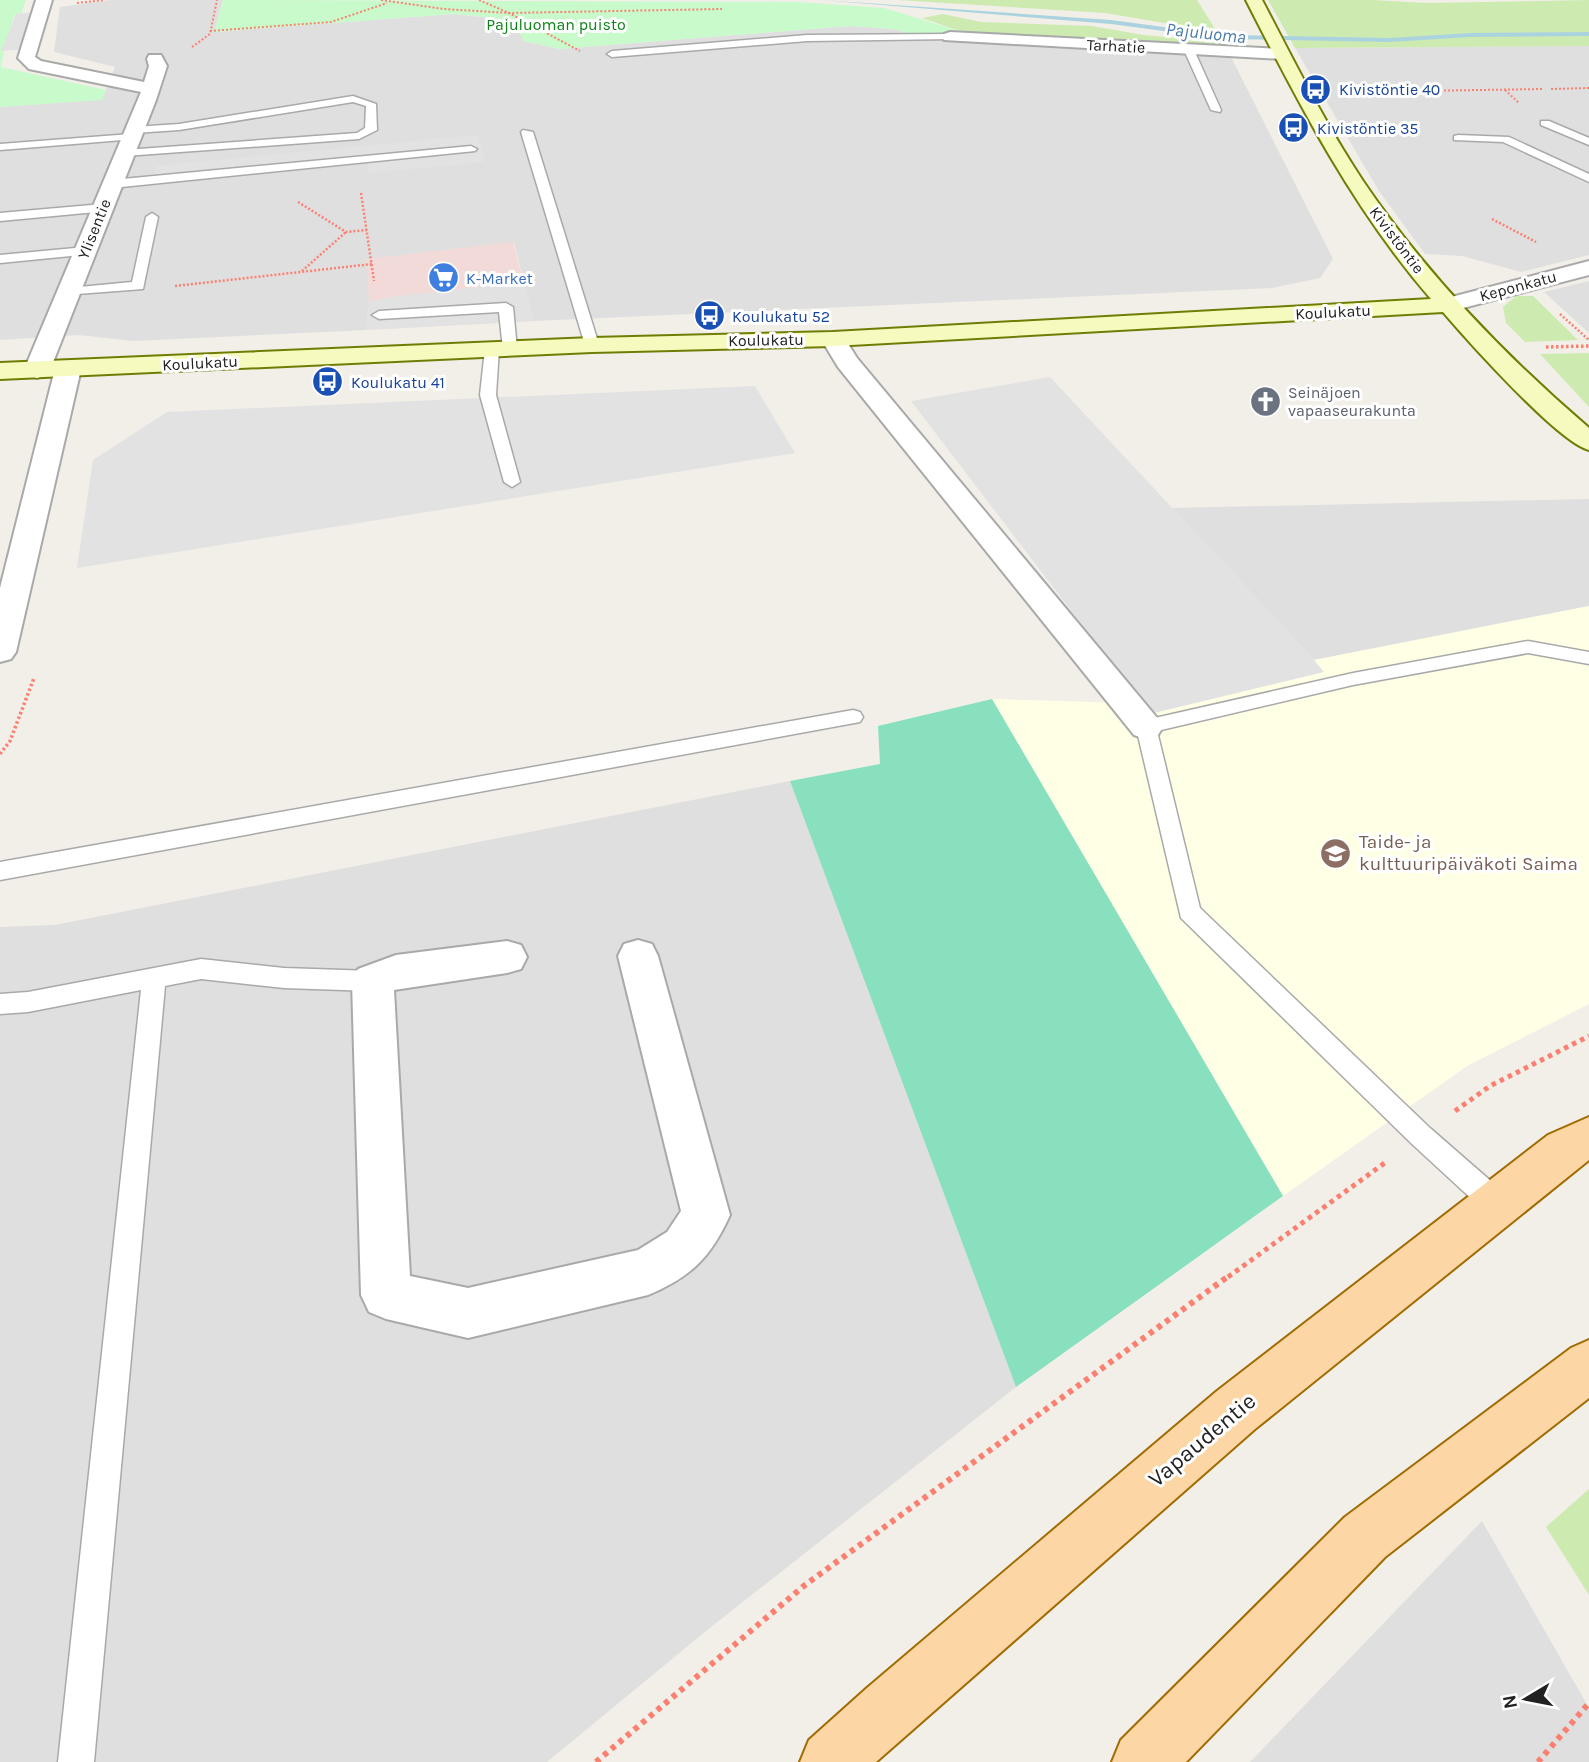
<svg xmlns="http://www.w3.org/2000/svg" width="1589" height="1762" viewBox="0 0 1589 1762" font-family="Karla,sans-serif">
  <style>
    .residential { fill: #e0dfdf }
    .commercial { fill: #f2dad9 }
    .education { fill: #ffffe5 }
    .grass { fill: #cdebb0 }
    .park { fill: #c8facc }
    .pitch { fill: #88e0be }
    .parking { fill: #e2e2e2 }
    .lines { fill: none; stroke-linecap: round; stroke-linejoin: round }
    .stream { fill: #aad3df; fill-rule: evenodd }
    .lane-casing { stroke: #a9a9a9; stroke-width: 3 }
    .street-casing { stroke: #a9a9a9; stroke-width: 4 }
    .secondary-casing { stroke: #707d05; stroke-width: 4 }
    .primary-casing { stroke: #a06b00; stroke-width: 4 }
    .path-far4 { stroke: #fa8072; stroke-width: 2; stroke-dasharray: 2 2; stroke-linecap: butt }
    .path-far3 { stroke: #fa8072; stroke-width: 2.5; stroke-dasharray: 2 2; stroke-linecap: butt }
    .path-far2 { stroke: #fa8072; stroke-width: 3.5; stroke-dasharray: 2.5 2.5; stroke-linecap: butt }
    .path-far1 { stroke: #fa8072; stroke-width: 5; stroke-dasharray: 4.5 4.5; stroke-linecap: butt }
    .path { stroke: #fa8072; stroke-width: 6; stroke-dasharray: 5 5; stroke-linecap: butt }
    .lane { fill: #fff; fill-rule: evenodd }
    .street { fill: #fff; fill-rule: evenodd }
    .secondary { fill: #f7fabf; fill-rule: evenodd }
    .primary { fill: #fcd6a4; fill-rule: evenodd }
    .labels { text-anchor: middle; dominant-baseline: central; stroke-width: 6; stroke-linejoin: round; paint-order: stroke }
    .far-park-label { font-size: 16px; fill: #0c8416; stroke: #fff }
    .far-street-label { font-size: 16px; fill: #222; stroke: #fff }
    .far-transit-label { font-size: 16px; fill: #164399; stroke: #fff; text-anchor: start }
    .far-shop-label { font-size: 16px; fill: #366cbe; stroke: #fff; text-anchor: start }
    .far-worship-label { font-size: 16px; fill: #5b616d; stroke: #fff; text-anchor: start }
    .far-water-label { font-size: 18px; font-style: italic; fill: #4a7aab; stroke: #fff }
    .education-label { font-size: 19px; fill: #785e54; stroke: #fff; text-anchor: start }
    .near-street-label { font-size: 23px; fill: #222; stroke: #fff }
  </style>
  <rect width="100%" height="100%" fill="#f2efe9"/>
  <g class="residential">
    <polygon points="111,0 223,0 214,32 453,14 513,20 524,41 559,49 851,26 892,29 917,35 963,32 1226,47 1333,259 1320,278 1272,288 534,321 514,243 369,302 366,330 133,341 79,335 0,340 0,107 102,99 115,67 54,52 60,7"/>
    <polygon points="1589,46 1589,255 1521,272 1462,256 1425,254 1379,191 1295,48"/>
    <polygon points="1589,281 1589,333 1544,292"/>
    <polygon points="1589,499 1589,606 1314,660 1172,508"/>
    <polygon points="790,781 1016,1387 706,1631 547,1762 0,1762 0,927 55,925"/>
    <polygon points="1482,1521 1589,1708 1589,1762 1250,1762"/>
  </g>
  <polygon class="commercial" points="513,242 534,321 366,330 369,302 366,259"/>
  <polygon class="education" points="1589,606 1589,1004 1467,1066 1283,1196 992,699 1126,703 1314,660"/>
  <g class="grass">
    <polygon points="898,0 1197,0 1217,32 1105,13"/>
    <polygon points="1268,0 1372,0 1426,3 1589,0 1589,46 1295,48"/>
    <polygon points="943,14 981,22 1092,26 1143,35 1221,42 1226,47 963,32 922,18"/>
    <polygon points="1516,296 1533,296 1578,340 1525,342 1506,323 1503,307"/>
    <polygon points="1589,353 1589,407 1540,354"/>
    <polygon points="1589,1489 1589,1595 1546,1527"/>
  </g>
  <g class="park">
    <polygon points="0,0 26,0 21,14 15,14 2,51 4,51 1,67 106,90 102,100 0,107"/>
    <polygon points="223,0 798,2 884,8 963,32 917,35 892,29 851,26 559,49 524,41 512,20 453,14 214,32"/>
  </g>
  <polygon class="pitch" points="992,699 1283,1196 1016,1387 790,781 880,764 878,726"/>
  <g class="parking">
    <polygon points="37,12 24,49 1,51 16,14"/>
    <polygon points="478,135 485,162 368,173 367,155 154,176 155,166"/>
    <polygon points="524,282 534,321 366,330 369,302 390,297"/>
    <polygon points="1050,377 1314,660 1324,672 1150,714 911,401"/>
    <polygon points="755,386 795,453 77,568 93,460 167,412"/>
  </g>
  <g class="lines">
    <polygon class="stream" points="821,0 1111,20 1224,35 1390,38 1470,33 1589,32 1589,36 1470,37 1390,42 1224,39 1111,24"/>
    <defs>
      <g id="lane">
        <polygon points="950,34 955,37 953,39 807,41 612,57 607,54 612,51 807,35"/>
        <polygon points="1186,48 1194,50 1221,110 1220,112 1211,110 1184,50"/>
        <polygon points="353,96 376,104 377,130 359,139 125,156 119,153 125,150 357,133 365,128 366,106 353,102 179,130 134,133 128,130 134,127 179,124"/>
        <polygon points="1541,121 1549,121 1589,138 1589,145 1541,125"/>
        <polygon points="523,130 533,132 599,345 597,348 587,348 585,345 521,132"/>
        <polygon points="131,134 137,137 135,139 0,150 0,144"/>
        <polygon points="1458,135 1509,137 1589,174 1589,182 1503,142 1454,140 1454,136"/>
        <polygon points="471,146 477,149 475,151 112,188 106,184 112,180"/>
        <polygon points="103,204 107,205 107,211 0,221 0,213"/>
        <polygon points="152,213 158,217 143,289 64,295 62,292 69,288 132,282 146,217"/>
        <polygon points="86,247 92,251 91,254 0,263 0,255"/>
        <polygon points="506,303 513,307 517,349 510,353 503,349 499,312 379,319 372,315 379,311"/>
        <polygon points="492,345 499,349 496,395 520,482 512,487 504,482 480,395 485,349"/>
        <polygon points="1528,641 1589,652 1589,664 1528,653 1353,685 1157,731 1200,908 1430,1128 1508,1196 1512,1205 1508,1214 1498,1218 1488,1214 1412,1144 1181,918 1136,727 1139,722 1146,720 1353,673"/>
        <polygon points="853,710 860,712 863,717 860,722 0,880 0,862"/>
        <polygon points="201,959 284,968 373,971 382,974 385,981 382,988 373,991 284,988 201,979 165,986 94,1762 58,1762 141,990 28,1012 0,1014 0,994 28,992"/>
      </g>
      <g id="street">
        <polygon points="36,0 52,0 35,57 41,61 144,82 149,66 147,59 149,55 161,55 167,66 156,100 50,370 46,375 37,378 28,375 24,370 141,92 29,69 18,58"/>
        <polygon points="950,32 1282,49 1290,54 1282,59 944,40 942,37 944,34"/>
        <polygon points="1589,261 1589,275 1448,312 1440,310 1436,305 1440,300"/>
        <polygon points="833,332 842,334 857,358 1158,719 1163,727 1158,735 1146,739 1134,735 838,367 821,339 824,334"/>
        <polygon points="68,361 77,364 81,369 16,652 11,659 0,662 0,588 55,369 59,364"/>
        <path d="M638,940L652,944L658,956L730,1215C711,1257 691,1277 648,1295L468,1338L386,1319L369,1312L361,1295L352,981L358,969L396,955L507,941L521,945L527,957L521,969L507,973L394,990L410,1276L468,1288L638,1250L667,1232L681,1211L618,956L624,944Z"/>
      </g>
      <path id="secondary" d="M1246,0H1262C1294,61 1325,124 1363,181C1426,274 1504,355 1589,428V450C1559,443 1467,340 1443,312L833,346L592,352L0,379V363L592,338L833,332L1431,299C1353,209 1300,106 1246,0Z"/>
      <g id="primary">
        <polygon points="1589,1117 1589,1160 1255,1429 876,1762 800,1762 809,1740 867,1688 1217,1391 1548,1135"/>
        <polygon points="1589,1340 1589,1398 1385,1557 1186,1762 1112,1762 1121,1740 1345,1517 1571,1348"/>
      </g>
    </defs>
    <use href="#lane" class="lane-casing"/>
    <use href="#street" class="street-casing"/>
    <use href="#secondary" class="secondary-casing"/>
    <use href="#primary" class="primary-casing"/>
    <g class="path-far4">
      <polyline points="381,0 444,9 509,13 580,51"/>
      <polyline points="479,0 509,13 722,9"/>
      <polyline points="77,3 105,0"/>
      <polyline points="210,31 331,22 387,3"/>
      <polyline points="192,47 210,34 217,0"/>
      <polyline points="1551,89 1589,88"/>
      <polyline points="1505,90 1519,103"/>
      <polyline points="1416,91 1543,89"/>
    </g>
    <g class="path-far3">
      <polyline points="361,193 374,281"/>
      <polyline points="298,202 346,232 367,230"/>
      <polyline points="1492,219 1536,242"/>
      <polyline points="302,271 346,232"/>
      <polyline points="175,286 372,264"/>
      <polyline points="1560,314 1589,340"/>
    </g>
    <g class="path-far2">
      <polyline points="1546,347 1589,346"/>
      <polyline points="0,754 10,741 34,678"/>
    </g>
    <g class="path-far1">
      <polyline points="1455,1111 1490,1086 1589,1036"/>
      <polyline points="1228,1277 1386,1162"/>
    </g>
    <g class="path">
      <polyline points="596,1762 805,1585 1230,1275"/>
      <polyline points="1538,1762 1589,1703"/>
    </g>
    <use href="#lane" class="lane"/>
    <use href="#street" class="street"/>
    <use href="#secondary" class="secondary"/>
    <use href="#primary" class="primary"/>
  </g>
  <defs>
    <symbol id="bus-disc" viewBox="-11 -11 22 22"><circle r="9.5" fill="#1a4fb4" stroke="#fff"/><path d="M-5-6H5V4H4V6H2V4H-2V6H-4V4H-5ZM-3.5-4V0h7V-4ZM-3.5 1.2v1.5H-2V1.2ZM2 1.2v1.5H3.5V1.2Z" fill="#fff"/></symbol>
    <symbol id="supermarket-disc" viewBox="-11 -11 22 22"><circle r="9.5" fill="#3f7fe0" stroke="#fff"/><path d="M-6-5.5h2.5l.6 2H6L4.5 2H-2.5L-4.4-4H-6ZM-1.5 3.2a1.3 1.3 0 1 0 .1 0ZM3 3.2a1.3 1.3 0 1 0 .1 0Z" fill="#fff"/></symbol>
    <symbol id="church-disc" viewBox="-11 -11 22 22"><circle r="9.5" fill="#6b7280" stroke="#fff"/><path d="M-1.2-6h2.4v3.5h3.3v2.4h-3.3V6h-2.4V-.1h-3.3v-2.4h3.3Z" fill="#fff"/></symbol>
    <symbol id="school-disc" viewBox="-11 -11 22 22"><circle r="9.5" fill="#8d6e63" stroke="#fff"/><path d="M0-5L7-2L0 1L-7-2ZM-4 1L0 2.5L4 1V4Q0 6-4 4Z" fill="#fff"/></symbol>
  </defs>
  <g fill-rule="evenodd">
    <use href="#bus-disc" x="1298" y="72" width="35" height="35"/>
    <use href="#bus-disc" x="1276" y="110" width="35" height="35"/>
    <use href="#supermarket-disc" x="426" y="260" width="35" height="35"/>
    <use href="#bus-disc" x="692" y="298" width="35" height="35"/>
    <use href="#bus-disc" x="310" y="364" width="35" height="35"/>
    <use href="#church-disc" x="1248" y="384" width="35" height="35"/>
    <use href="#school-disc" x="1318" y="836" width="35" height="35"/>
  </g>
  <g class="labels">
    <g class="far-park-label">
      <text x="556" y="24">Pajuluoman puisto</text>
    </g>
    <g class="far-street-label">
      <text transform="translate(1116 46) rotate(3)">Tarhatie</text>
      <text transform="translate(94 229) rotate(-68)">Ylisentie</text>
      <text transform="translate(1397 240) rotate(53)">Kivistöntie</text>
      <text transform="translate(1518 286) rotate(-15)">Keponkatu</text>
      <text transform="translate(1333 312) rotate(-3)">Koulukatu</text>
      <text transform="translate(766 340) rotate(-1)">Koulukatu</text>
      <text transform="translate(200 363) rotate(-3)">Koulukatu</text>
    </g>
    <g class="far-transit-label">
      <text x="1339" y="89">Kivistöntie 40</text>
      <text x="1317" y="128">Kivistöntie 35</text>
      <text x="732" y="316">Koulukatu 52</text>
      <text x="351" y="382">Koulukatu 41</text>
    </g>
    <g class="far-shop-label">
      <text x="466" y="278">K-Market</text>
    </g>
    <g class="far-worship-label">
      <text x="1288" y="392">Seinäjoen<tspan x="1288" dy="18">vapaaseurakunta</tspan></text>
    </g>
    <g class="far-water-label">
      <text transform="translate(1206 33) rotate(6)">Pajuluoma</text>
    </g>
    <g class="education-label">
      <text x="1359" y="842">Taide- ja<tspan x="1359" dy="22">kulttuuripäiväkoti Saima</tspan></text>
    </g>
    <g class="near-street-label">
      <text transform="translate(1202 1440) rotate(-40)">Vapaudentie</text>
    </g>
  </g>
  <g transform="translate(1526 1699) rotate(260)" stroke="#ffffff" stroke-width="5" paint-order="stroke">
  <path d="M0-5L12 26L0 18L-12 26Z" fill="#222222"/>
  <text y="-10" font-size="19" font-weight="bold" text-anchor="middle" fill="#222222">N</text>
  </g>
</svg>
